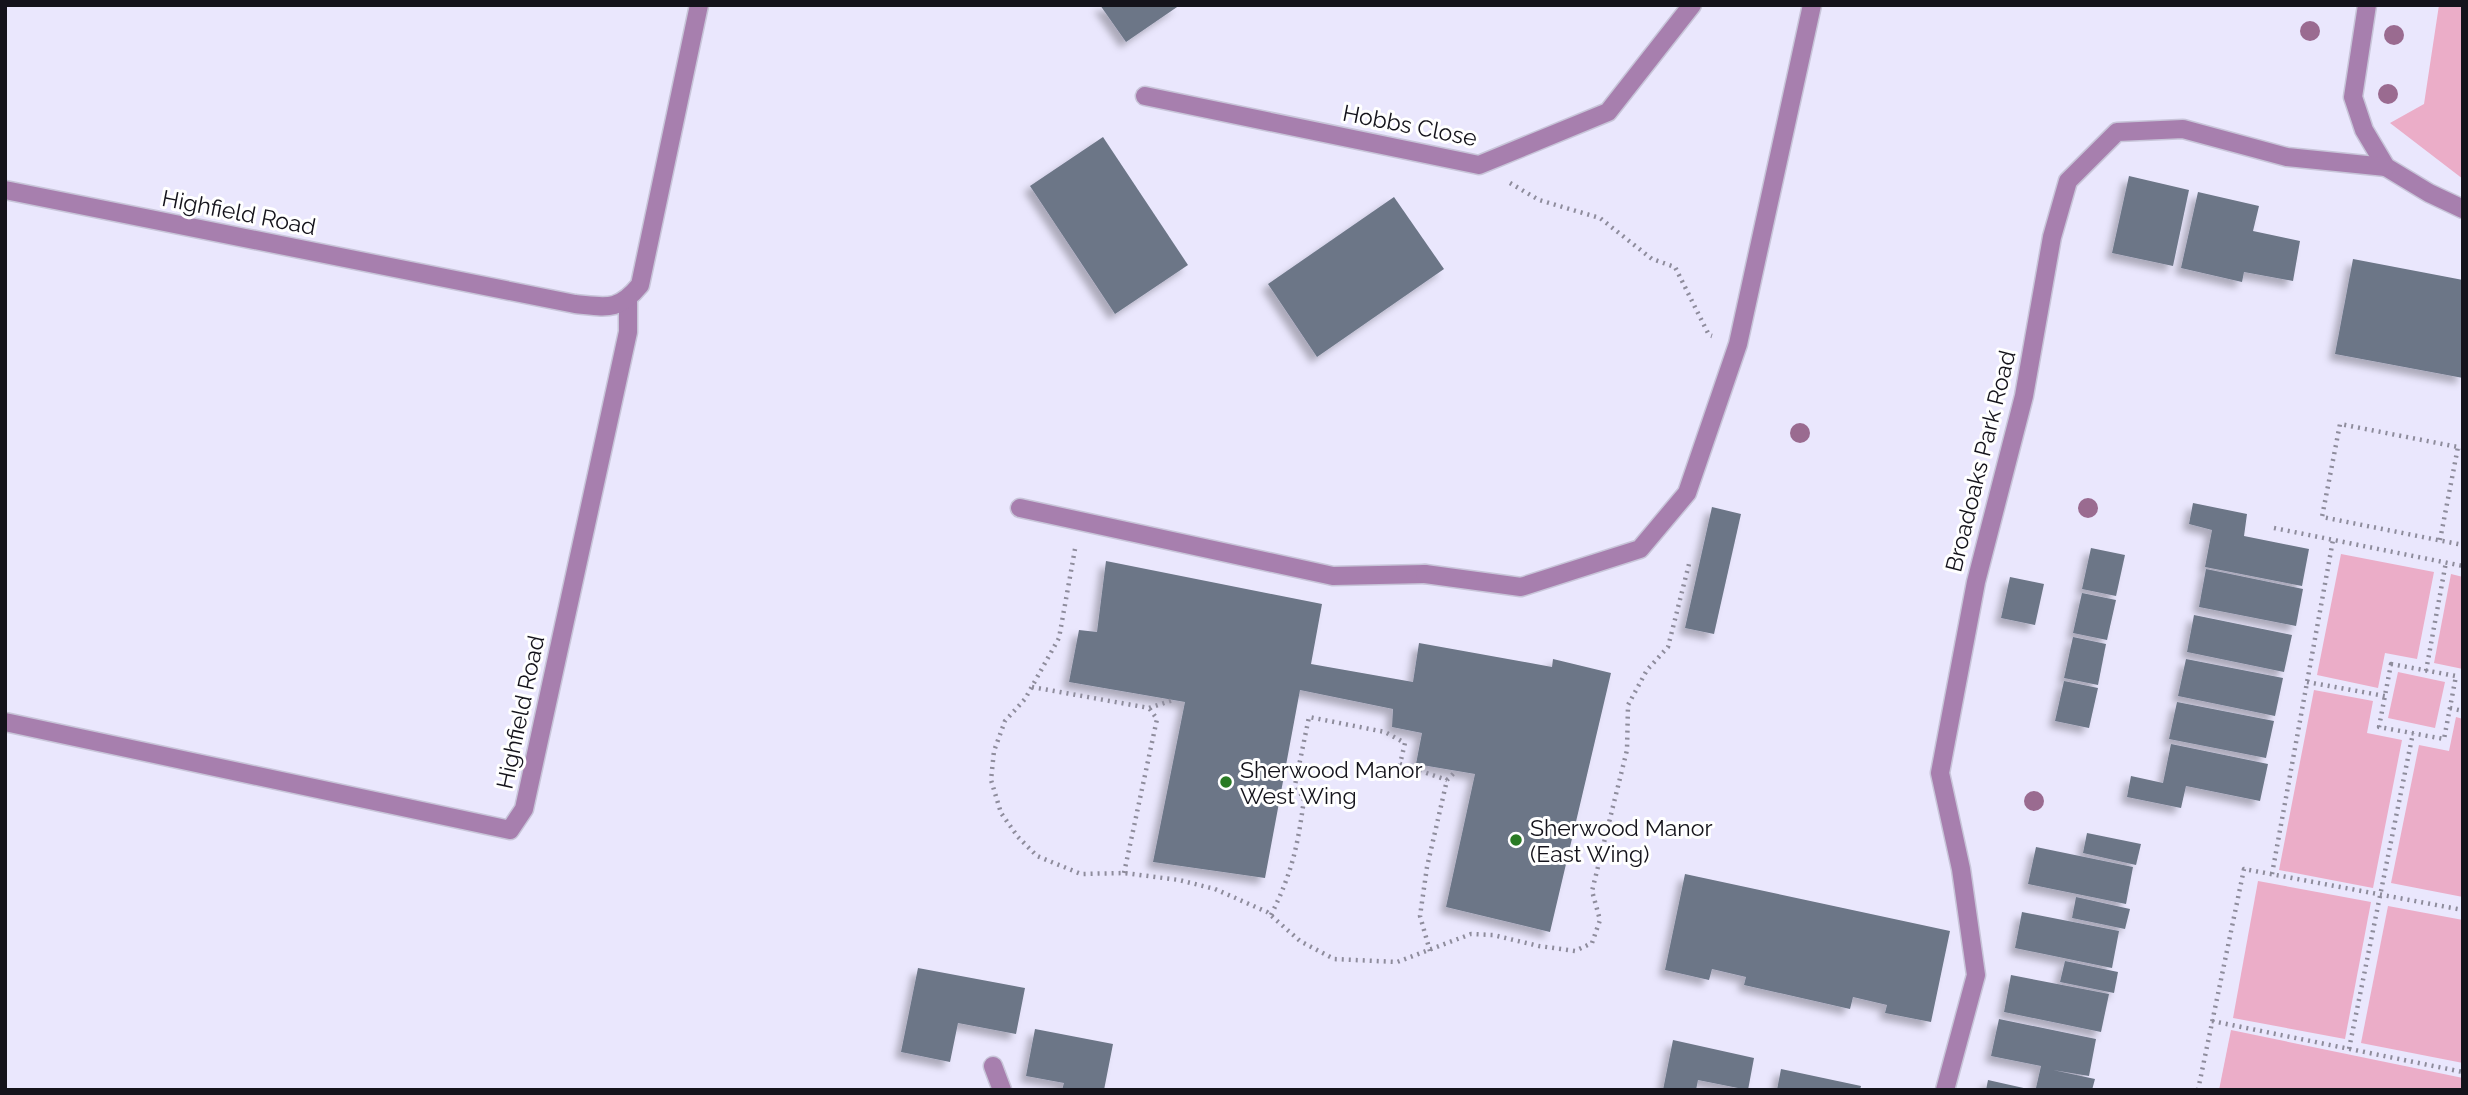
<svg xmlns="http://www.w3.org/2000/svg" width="2468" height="1095" viewBox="0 0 2468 1095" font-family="Raleway,sans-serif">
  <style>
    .green { fill: #ebadc8 }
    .building { fill: #6c7687; filter: url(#shadow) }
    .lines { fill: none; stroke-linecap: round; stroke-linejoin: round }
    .service-casing { stroke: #c8c5d9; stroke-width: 21 }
    .minor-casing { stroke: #c8c5d9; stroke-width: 21 }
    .tertiary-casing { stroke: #c8c5d9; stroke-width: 21 }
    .path { stroke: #8e8c9c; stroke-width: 4.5; stroke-dasharray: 2 5; stroke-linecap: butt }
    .service { stroke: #a77fae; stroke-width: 18 }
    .minor { stroke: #a77fae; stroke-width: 18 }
    .tertiary { stroke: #a77fae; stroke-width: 18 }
    .tree { fill: #9a6b90 }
    .poi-dot { fill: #2a7b25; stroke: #fff; stroke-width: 2.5 }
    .labels { text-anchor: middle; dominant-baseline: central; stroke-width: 6; stroke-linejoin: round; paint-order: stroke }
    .street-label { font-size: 23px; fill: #14131b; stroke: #fff }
    .poi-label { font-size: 23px; fill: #14131b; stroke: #fff; text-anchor: start }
  </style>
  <defs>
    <filter id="shadow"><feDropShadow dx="-6" dy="6" stdDeviation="3.5" flood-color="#0004"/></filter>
  </defs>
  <rect width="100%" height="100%" fill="#eae7fd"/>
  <g class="green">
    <polygon points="2439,5 2463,5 2463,179 2390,123 2424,104"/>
    <polygon points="2341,554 2434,572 2417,659 2385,653 2378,688 2317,675"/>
    <polygon points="2451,574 2463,577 2463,669 2434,663"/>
    <polygon points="2398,672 2445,682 2435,728 2388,718"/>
    <polygon points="2314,690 2373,701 2367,733 2402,740 2373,888 2279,870"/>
    <polygon points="2456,717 2463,719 2463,897 2391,883 2419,745 2449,751"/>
    <polygon points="2258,881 2371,902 2345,1039 2233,1018"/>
    <polygon points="2388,906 2463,920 2463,1063 2361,1043"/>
    <polygon points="2231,1030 2463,1078 2463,1090 2219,1090"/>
  </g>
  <g class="building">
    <polygon points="1100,5 1180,5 1126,42"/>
    <polygon points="1103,137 1188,265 1115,314 1030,186"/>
    <polygon points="2129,176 2189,190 2173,266 2112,253"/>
    <polygon points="2198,192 2259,206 2253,231 2300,241 2293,281 2244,272 2242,282 2181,268"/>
    <polygon points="1394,197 1444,269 1317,357 1268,284"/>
    <polygon points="2353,259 2463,280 2463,378 2335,354"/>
    <polygon points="2193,503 2247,514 2244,536 2309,549 2302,586 2205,567 2212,530 2189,524"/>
    <polygon points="1712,507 1741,514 1714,634 1685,628"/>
    <polygon points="2091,548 2125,555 2116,596 2082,589"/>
    <polygon points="1106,561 1322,604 1311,664 1413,682 1419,643 1552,667 1553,659 1611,673 1550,932 1446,907 1475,774 1416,764 1422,733 1392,727 1393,709 1300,690 1265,878 1153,862 1185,702 1069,682 1079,630 1097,632"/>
    <polygon points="2206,569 2303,589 2296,626 2199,607"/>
    <polygon points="2010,577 2044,584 2035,625 2001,618"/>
    <polygon points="2082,593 2116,600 2107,640 2073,633"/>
    <polygon points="2194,615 2292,635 2284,672 2187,652"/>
    <polygon points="2073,637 2106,644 2098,685 2064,678"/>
    <polygon points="2186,659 2283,678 2275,716 2178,696"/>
    <polygon points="2064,681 2098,688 2089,728 2055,721"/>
    <polygon points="2177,702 2274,721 2266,758 2169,739"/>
    <polygon points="2171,744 2268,764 2260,801 2186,786 2181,808 2127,797 2131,776 2163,783"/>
    <polygon points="2087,833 2141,844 2136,865 2083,853"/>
    <polygon points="2036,847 2133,867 2126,904 2028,884"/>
    <polygon points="1685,874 1950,931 1931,1022 1885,1013 1887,1005 1853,997 1850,1009 1744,985 1746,977 1712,969 1709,980 1665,970"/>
    <polygon points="2076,897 2130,909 2125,929 2072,918"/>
    <polygon points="2022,912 2119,931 2112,968 2015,948"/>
    <polygon points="2065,961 2118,972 2114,993 2060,982"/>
    <polygon points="918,968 1025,988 1016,1034 958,1023 950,1062 901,1052"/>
    <polygon points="2011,975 2109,994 2101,1032 2004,1012"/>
    <polygon points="1999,1019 2096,1039 2089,1076 2053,1070 2095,1079 2092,1090 2036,1088 2041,1066 1991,1056"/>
    <polygon points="1035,1029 1113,1044 1104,1090 1062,1090 1064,1083 1026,1076"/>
    <polygon points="1673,1040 1754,1058 1748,1090 1698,1080 1696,1090 1663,1090"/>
    <polygon points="1781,1069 1861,1086 1860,1090 1777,1090"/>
    <polygon points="1988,1080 2028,1089 2028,1090 1986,1090"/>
  </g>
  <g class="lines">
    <defs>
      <g id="service">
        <polyline points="1020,508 1333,576 1425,574"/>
        <polyline points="993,1066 1002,1090"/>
      </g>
      <g id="minor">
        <polyline points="2367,5 2353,97 2364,130 2386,167 2429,193 2463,209"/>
        <polyline points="1145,96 1479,165 1608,112 1692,5"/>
        <polyline points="1425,574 1521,587 1640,549 1687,493 1738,344 1812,5"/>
        <polyline points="5,722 510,830 524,809 628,332 628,300"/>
        <polyline points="1945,1090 1976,975 1961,869 1940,773 1976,582 2024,396 2052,237 2068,181 2117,132 2183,129 2287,157 2386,167"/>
      </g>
      <path id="tertiary" d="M5,190L575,304C606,307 618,312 640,285L699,5"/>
    </defs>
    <use href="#service" class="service-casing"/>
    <use href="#minor" class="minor-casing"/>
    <use href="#tertiary" class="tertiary-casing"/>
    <g class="path">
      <polyline points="1510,183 1539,200 1600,218 1652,259 1675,267 1709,335 1712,336"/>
      <polyline points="2463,448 2340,424 2322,517 2463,545"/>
      <polyline points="2274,528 2463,566"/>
      <polyline points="2440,540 2458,447"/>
      <polyline points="1075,549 1059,638 1025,699 1005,721 994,751 991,780 1001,813 1018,837 1037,856 1081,874 1124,873 1179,880 1215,889 1267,912 1300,941 1334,959 1397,962 1471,934 1493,935 1539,946 1575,951 1592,943 1600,920 1592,891 1627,750 1628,705 1647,670 1668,647 1689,564"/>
      <polygon points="2391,664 2456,676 2444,739 2379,727"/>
      <polyline points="2426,671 2446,562"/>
      <polyline points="2307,682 2385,696"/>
      <polyline points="1032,687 1149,708 1173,700"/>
      <polyline points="2450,708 2463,711"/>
      <polyline points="1124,873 1157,719 1149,708"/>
      <polyline points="2272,874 2333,540"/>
      <path d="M1271,915C1292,873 1298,845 1304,799L1295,785L1309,717L1385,732L1405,743L1400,764L1447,780"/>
      <polyline points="1430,951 1420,916 1427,867 1447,780 1456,771"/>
      <polyline points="2212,1021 2463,1072"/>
      <polyline points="2349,1049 2413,733"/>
      <polyline points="2198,1090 2244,869 2463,910"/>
    </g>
    <use href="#service" class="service"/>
    <use href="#minor" class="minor"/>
    <use href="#tertiary" class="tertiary"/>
  </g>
  <g class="tree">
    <circle cx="2310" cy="31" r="10"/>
    <circle cx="2394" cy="35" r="10"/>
    <circle cx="2388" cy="94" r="10"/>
    <circle cx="1800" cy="433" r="10"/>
    <circle cx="2088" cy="508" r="10"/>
    <circle cx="2034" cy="801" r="10"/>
  </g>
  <g class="poi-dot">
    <circle cx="1226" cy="782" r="7"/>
    <circle cx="1516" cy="840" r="7"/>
  </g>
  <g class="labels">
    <g class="street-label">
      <text transform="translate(1410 125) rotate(11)">Hobbs Close</text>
      <text transform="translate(239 212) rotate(11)">Highfield Road</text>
      <text transform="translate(1980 461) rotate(-76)">Broadoaks Park Road</text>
      <text transform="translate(520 712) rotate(-78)">Highfield Road</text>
    </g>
    <g class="poi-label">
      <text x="1240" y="769">Sherwood Manor<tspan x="1240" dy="26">West Wing</tspan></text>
      <text x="1530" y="827">Sherwood Manor<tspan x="1530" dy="26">(East Wing)</tspan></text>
    </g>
  </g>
  <rect width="2468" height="1095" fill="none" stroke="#14131b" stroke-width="14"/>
</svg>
